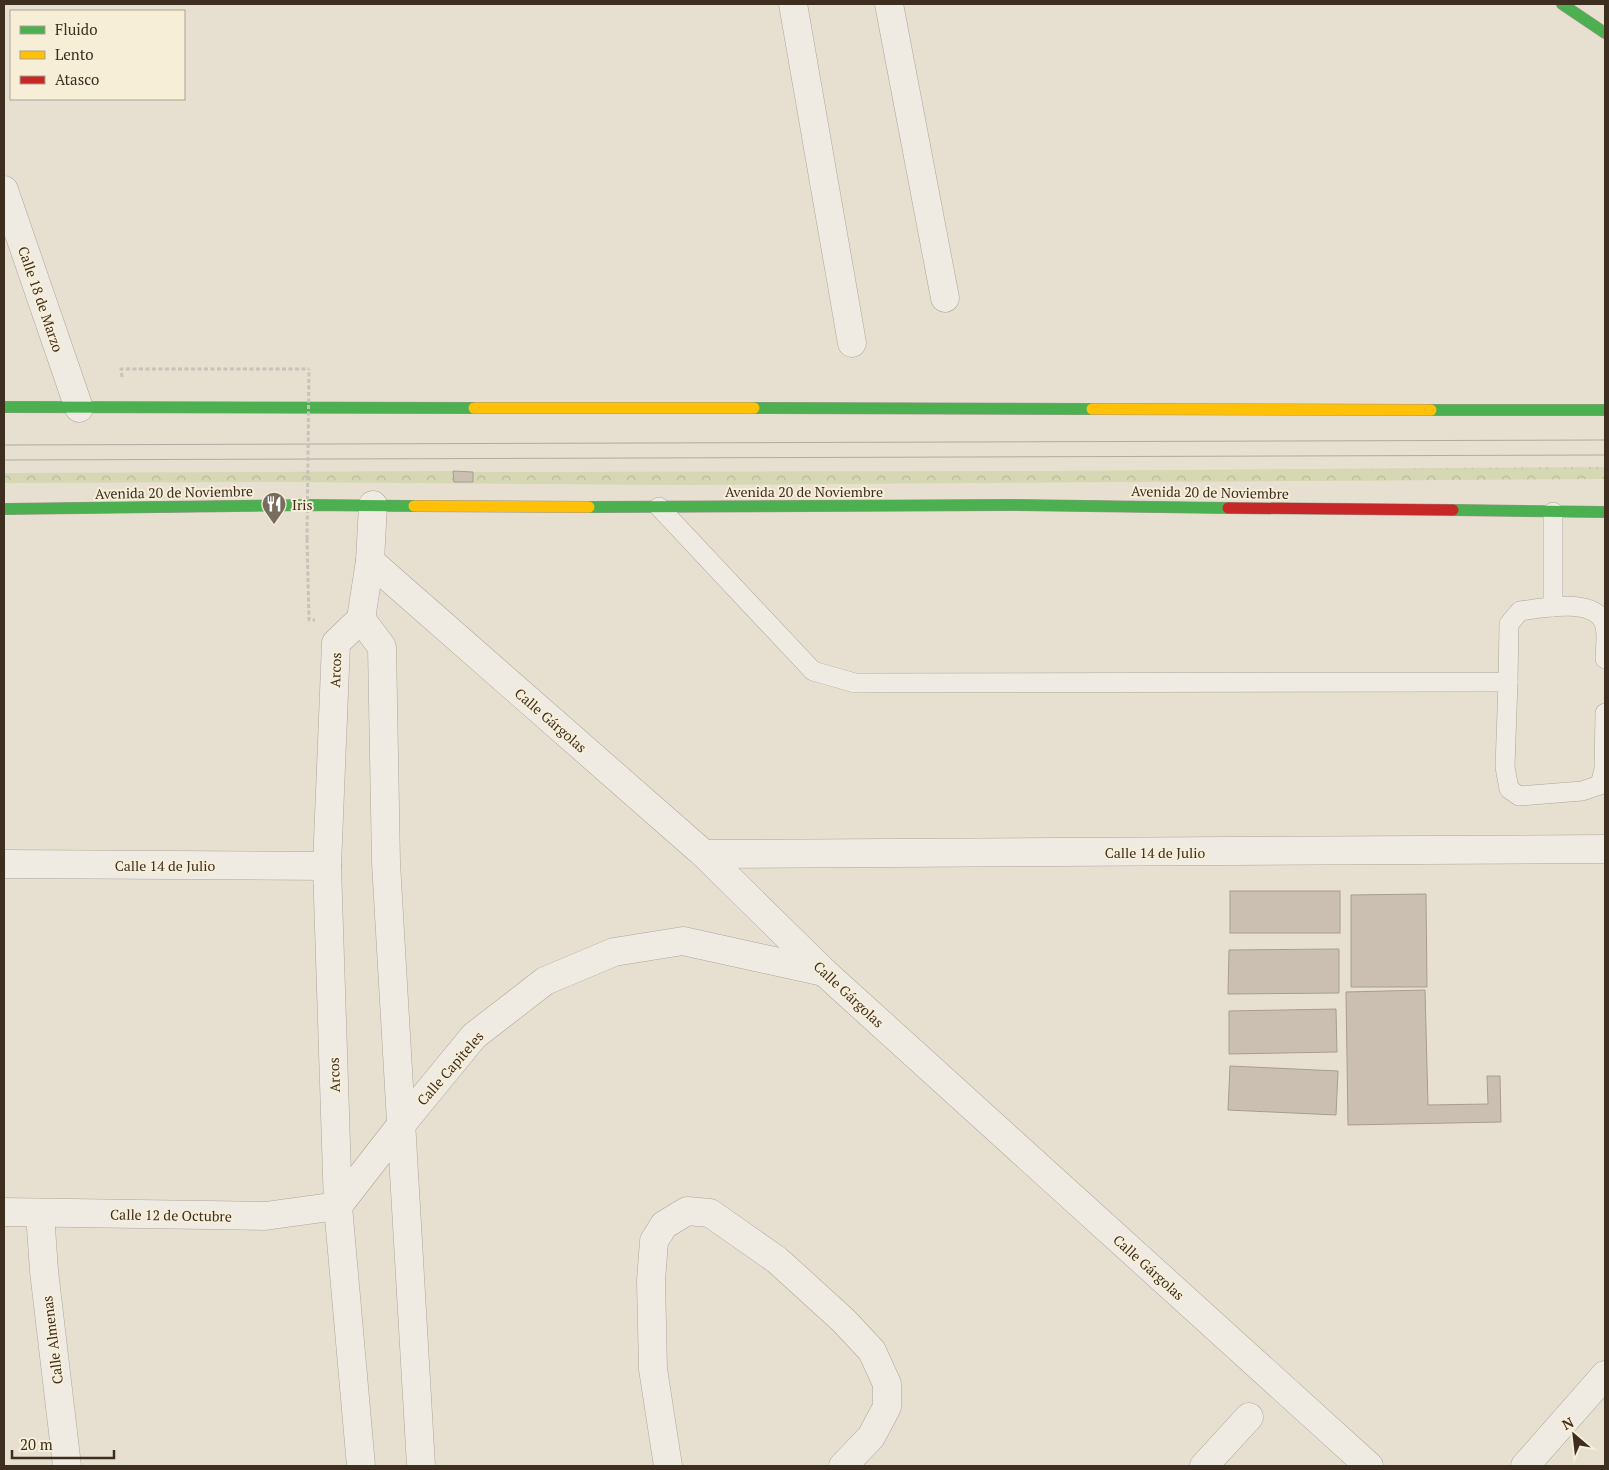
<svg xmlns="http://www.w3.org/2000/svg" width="1609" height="1470" viewBox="0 0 1609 1470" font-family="'PT Serif',serif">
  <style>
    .forest { fill: url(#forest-crowns) }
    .building { fill: #cbbfb2; stroke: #a89c90 }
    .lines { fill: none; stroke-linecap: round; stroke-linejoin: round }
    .lane-casing { stroke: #ada599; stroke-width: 20 }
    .street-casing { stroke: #ada599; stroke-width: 29 }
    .fast-casing { stroke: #9c958a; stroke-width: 12 }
    .slow-casing { stroke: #9c958a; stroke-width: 12 }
    .jam-casing { stroke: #9c958a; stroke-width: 12 }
    .path { stroke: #c8c2b9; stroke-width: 3; stroke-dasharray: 4 2.5; stroke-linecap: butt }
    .lane { stroke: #efebe3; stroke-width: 19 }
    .street { stroke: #efebe3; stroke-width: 28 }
    .fast { stroke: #4caf50; stroke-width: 11 }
    .slow { stroke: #ffc107; stroke-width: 11 }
    .jam { stroke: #c62828; stroke-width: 11 }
    .tram { stroke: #afaaa2; stroke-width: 1 }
    .path-bridge { stroke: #c8c2b9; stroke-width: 3; stroke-dasharray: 4 2.5; stroke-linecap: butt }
    .labels { text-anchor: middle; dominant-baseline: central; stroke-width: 4; stroke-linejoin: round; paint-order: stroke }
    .street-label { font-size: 14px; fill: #3d2e20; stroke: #f7eed8 }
    .poi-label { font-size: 14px; fill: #3d2e20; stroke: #f7eed8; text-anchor: start }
  </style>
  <defs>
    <pattern id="forest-crowns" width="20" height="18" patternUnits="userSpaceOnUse" patternTransform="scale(1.25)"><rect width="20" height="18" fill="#d6d7b3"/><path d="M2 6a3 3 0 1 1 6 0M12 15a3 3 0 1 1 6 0" fill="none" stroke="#b9b99a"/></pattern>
  </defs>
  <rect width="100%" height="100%" fill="#e7e0d1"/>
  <polygon class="forest" points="1605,467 1605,479 672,485 272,482 4,483 4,473 453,471 454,482 473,482 473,472 1037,471"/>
  <g class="building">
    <polygon points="453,471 473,472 473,482 454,482"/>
    <rect x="1230" y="891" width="110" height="42"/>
    <polygon points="1426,894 1427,987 1351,987 1351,895"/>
    <polygon points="1339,949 1339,993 1228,994 1229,950"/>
    <polygon points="1425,990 1428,1105 1488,1104 1487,1076 1500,1076 1501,1122 1348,1125 1346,992"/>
    <polygon points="1336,1009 1337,1052 1229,1054 1229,1011"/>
    <polygon points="1230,1066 1338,1071 1336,1115 1228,1110"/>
  </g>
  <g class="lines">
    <defs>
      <g id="lane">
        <path d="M659,507L813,671L855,683L1508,682L1509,624L1520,611C1541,608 1594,597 1604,623C1608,633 1605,648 1605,659"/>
        <polyline points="1553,607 1553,512"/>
        <polyline points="1508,682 1505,767 1509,789 1519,796 1582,791 1600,785 1604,769 1605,713"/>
      </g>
      <g id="street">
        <polyline points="793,4 852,343"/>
        <polyline points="889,4 945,298"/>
        <polyline points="4,190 79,408"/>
        <polyline points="373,505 370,561 704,854 824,972 1369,1466"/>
        <polyline points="361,619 336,643 327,866 338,1206 361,1466"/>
        <polyline points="361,619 382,647 386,863 421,1466"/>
        <polyline points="361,619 370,561"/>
        <polyline points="704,854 1605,849"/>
        <polyline points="4,864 327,866"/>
        <polyline points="4,1212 265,1216 338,1206 401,1125 474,1036 545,981 614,952 683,941 824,972"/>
        <polyline points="40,1213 44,1271 67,1466"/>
        <polyline points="668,1466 653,1369 651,1281 654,1241 664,1225 687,1211 710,1213 777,1260 844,1321 872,1351 887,1384 887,1407 871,1437 843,1466"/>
        <polyline points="1204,1466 1249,1417"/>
        <polyline points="1525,1466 1605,1375"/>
      </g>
      <g id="fast">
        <polyline points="1562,4 1605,33"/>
        <polyline points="4,407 474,408"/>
        <polyline points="754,408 1092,409"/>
        <polyline points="1431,410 1605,410"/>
        <polyline points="589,507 1009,505 1228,508"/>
        <polyline points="4,509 309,505 414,506"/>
        <polyline points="1453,510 1605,512"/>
      </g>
      <g id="slow">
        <polyline points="474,408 754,408"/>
        <polyline points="1092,409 1431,410"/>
        <polyline points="414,506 589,507"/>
      </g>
      <polyline id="jam" points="1228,508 1453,510"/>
    </defs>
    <use href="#lane" class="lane-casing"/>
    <use href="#street" class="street-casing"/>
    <use href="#fast" class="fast-casing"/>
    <use href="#slow" class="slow-casing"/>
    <use href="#jam" class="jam-casing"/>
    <g class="path">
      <polyline points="122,377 121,369 309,369"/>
      <polyline points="307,539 309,620 315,620"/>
    </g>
    <use href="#lane" class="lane"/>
    <use href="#street" class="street"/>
    <use href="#fast" class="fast"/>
    <use href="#slow" class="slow"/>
    <use href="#jam" class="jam"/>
    <g class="tram">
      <polyline points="4,445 1605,440"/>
      <polyline points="4,460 1605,455"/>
    </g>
    <polyline class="path-bridge" points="307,539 309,369"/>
  </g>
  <defs>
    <symbol id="restaurant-pin" viewBox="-11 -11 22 30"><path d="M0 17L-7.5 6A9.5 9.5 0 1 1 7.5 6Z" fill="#786c5e" stroke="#f7eed8"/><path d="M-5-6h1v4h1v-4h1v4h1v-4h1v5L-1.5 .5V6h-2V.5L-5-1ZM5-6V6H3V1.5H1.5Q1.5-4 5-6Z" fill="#fff"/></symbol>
  </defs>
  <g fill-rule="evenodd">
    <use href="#restaurant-pin" x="260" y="490" width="28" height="38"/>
  </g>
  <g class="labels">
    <g class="street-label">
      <text transform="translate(41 299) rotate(71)">Calle 18 de Marzo</text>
      <text x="804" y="491">Avenida 20 de Noviembre</text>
      <text transform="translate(174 492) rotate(-1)">Avenida 20 de Noviembre</text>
      <text transform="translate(1210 492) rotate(1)">Avenida 20 de Noviembre</text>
      <text transform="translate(335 670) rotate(-88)">Arcos</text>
      <text transform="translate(551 720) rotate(41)">Calle Gárgolas</text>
      <text x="1155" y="852">Calle 14 de Julio</text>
      <text x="165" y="865">Calle 14 de Julio</text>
      <text transform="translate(849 994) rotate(43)">Calle Gárgolas</text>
      <text transform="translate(450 1068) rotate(-49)">Calle Capiteles</text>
      <text transform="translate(334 1075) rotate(-92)">Arcos</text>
      <text transform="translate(171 1215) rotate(1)">Calle 12 de Octubre</text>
      <text transform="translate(1149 1267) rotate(42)">Calle Gárgolas</text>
      <text transform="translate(52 1340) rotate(-97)">Calle Almenas</text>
    </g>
    <g class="poi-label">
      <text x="292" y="504">Iris</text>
    </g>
  </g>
  <rect width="1609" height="1470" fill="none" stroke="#3d2e20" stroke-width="10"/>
  <rect x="10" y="10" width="175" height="90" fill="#f7eed8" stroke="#ada18e"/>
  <rect x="20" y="26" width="25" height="8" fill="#4caf50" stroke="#ada18e"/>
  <text x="55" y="35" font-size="15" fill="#3d2e20">Fluido</text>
  <rect x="20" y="51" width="25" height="8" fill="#ffc107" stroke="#ada18e"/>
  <text x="55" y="60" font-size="15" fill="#3d2e20">Lento</text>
  <rect x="20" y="76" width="25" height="8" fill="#c62828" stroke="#ada18e"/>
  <text x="55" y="85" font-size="15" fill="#3d2e20">Atasco</text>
  <g transform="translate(1574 1435) rotate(332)" stroke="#f7eed8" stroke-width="4" paint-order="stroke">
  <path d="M0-4L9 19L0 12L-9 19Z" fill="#3d2e20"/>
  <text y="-8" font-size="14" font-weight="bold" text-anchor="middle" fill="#3d2e20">N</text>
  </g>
  <path d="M12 1450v8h102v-8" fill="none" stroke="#3d2e20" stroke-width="2.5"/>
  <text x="20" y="1450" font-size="15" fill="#3d2e20" stroke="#f7eed8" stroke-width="4" paint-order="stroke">20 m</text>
</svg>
